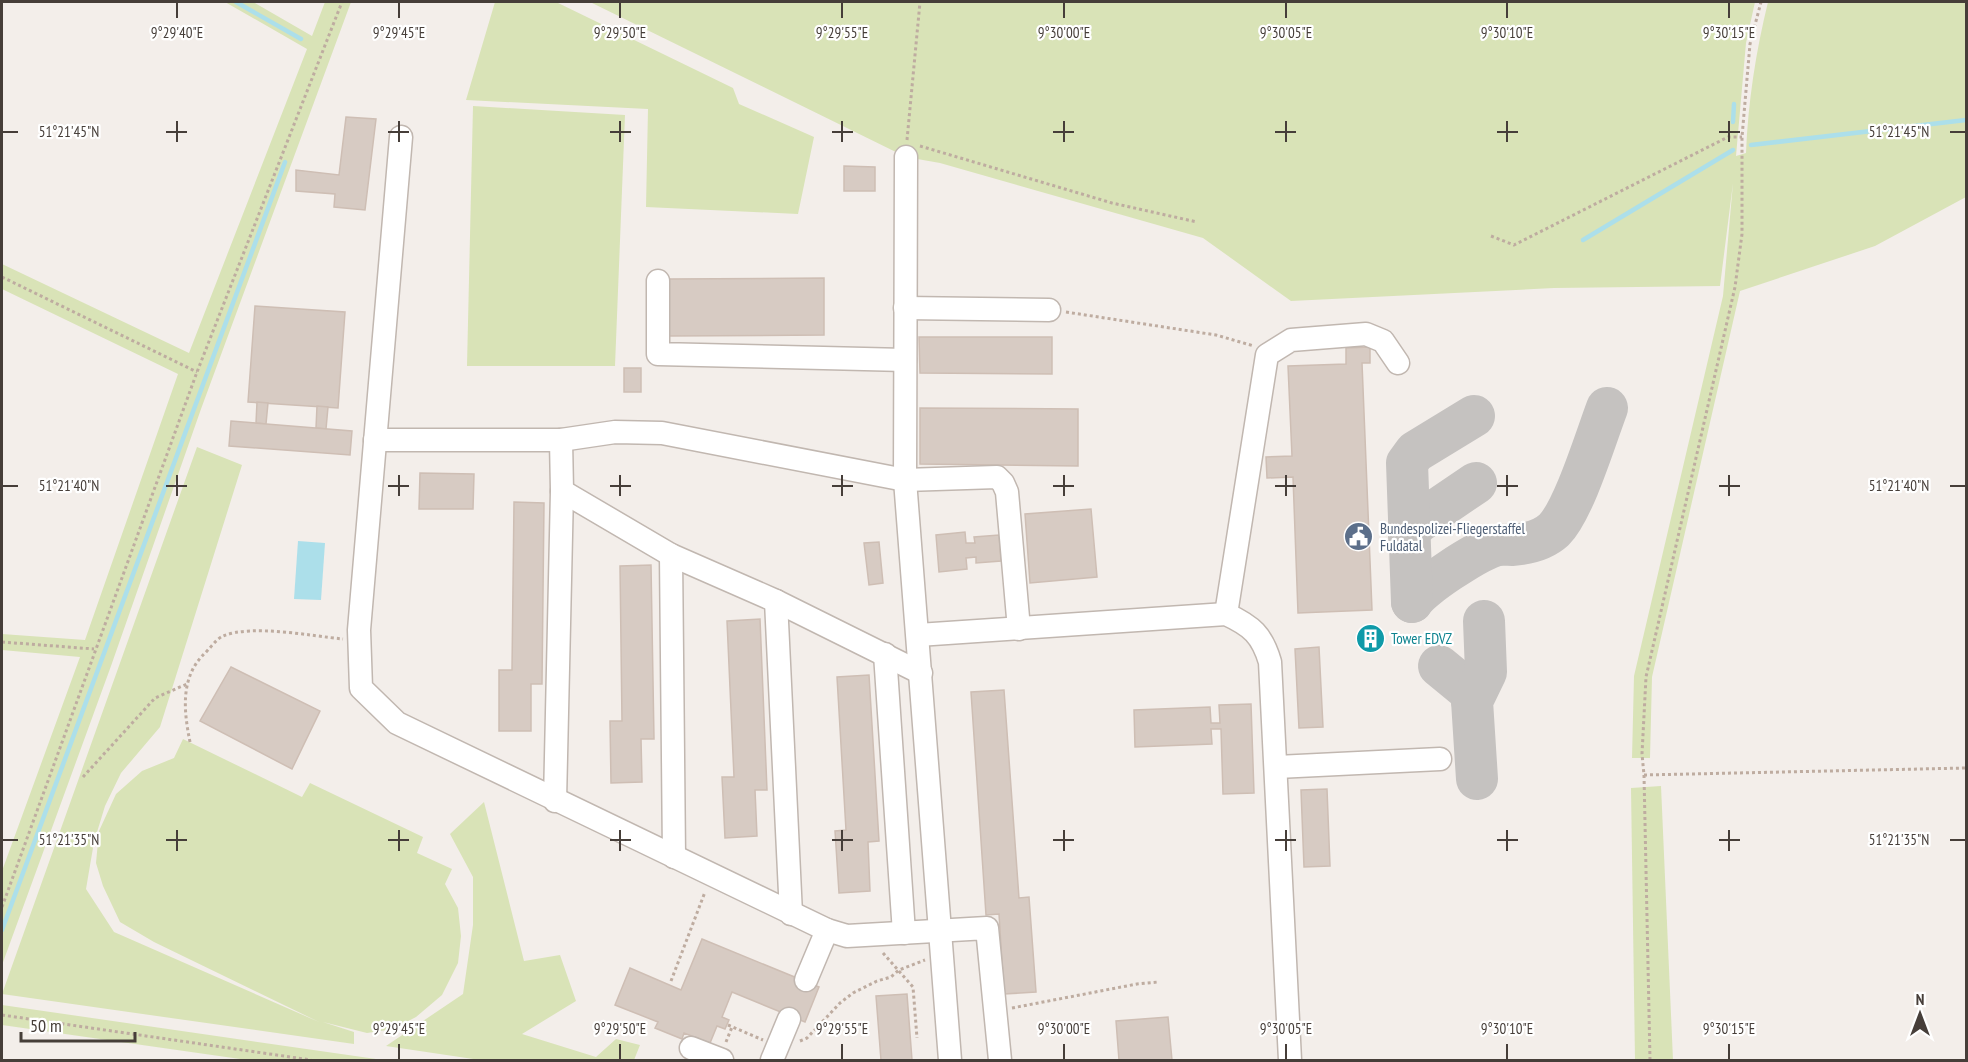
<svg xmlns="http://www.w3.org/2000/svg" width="1968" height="1062" viewBox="0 0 1968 1062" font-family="'PT Sans Narrow',sans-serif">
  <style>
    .green { fill: #d9e3b7 }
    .water { fill: #acdfea }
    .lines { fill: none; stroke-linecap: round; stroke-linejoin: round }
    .stream { stroke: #acdfea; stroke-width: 4.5 }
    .taxiway { stroke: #c5c2c0; stroke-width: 42 }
    .building { fill: #d7cbc3; stroke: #cebeb4; stroke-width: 1.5 }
    .minor-casing { stroke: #c1b7b0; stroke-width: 25 }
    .path { stroke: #beaca0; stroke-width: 3; stroke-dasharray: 3 3; stroke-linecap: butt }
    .minor { stroke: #fff; stroke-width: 22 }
    .ticks { fill: none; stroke: #463e39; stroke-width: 2 }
    .labels { text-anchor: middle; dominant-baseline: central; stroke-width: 4.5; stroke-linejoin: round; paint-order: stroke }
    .service-label { font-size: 15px; fill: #4e5e75; stroke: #fff; text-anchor: start }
    .culture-label { font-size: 15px; fill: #0d838f; stroke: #fff; text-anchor: start }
    .ticks-label { font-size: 15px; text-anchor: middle; fill: #463e39; stroke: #fff; stroke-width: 4.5; stroke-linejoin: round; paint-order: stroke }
  </style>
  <rect width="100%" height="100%" fill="#f3eeea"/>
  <g class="green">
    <polygon points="225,2 253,2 312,36 325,2 351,2 201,409 111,666 2,965 2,871 80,657 2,650 2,634 85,640 178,374 2,289 2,264 189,353 307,49"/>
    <polygon points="495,2 556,2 733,88 739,104 814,137 798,214 646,207 648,109 466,100"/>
    <path d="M590,2H1755L1746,43L1736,156L1746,153C1748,102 1756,51 1768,2H1966V197L1875,246L1740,291L1652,677L1650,758H1632L1634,676L1723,296L1733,183L1720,286L1554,288L1291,301L1203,238L940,163L906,157Z"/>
    <polygon points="473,106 625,115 615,366 467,366"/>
    <polygon points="197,447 242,465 160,727 121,773 105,806 94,842 86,889 114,932 319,1022 154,942 120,922 103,886 96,863 99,831 116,794 142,771 174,758 183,739 302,797 310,783 423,837 417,853 452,869 445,884 458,908 461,936 458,963 442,995 416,1017 393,1029 367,1033 323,1022 354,1032 354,1044 2,994"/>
    <polygon points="1661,786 1673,1060 1635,1060 1631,788"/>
    <polygon points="484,802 524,961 560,955 576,1001 522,1034 596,1057 616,1039 640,1045 634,1060 480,1060 386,1046 463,994 473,925 473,877 450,834"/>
    <polygon points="2,1005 383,1060 247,1060 2,1025"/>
  </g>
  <polygon class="water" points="298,541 325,543 321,600 294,599"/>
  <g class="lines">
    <g class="stream">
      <polyline points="236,2 301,39"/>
      <polyline points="1733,122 1734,104"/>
      <polyline points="1751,145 1966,120"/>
      <polyline points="1583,240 1733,150"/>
      <polyline points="2,930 285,162"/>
    </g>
    <g class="taxiway">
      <polyline points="1409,536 1412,528 1420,521 1476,483"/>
      <path d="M1412,602C1421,587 1476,552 1494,546C1500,544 1507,545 1512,545C1527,544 1543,540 1554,530C1574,510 1596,437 1607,408"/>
      <polyline points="1412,602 1407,463 1415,452 1474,416"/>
      <polyline points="1439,666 1467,689 1471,693 1472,701"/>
      <polyline points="1477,779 1472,701 1486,672 1484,621"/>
    </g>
  </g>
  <g class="building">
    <polygon points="346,117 376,119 365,210 334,207 335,194 296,191 296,170 339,175"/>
    <polygon points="844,166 875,167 875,191 844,191"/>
    <polygon points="824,278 824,335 668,336 668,279"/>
    <polygon points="255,306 345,312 338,408 248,402"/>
    <polygon points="919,337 1052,337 1052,374 920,373"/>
    <polygon points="1370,347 1370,363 1362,363 1372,610 1298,613 1293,477 1267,478 1266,457 1292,456 1288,366 1346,364 1346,348"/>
    <rect x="624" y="368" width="17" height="24"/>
    <polygon points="257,402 268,403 266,424 256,423"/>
    <polygon points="317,406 328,407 326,429 316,428"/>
    <polygon points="920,408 1078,409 1078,466 920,464"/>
    <polygon points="231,421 352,431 350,455 229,446"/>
    <polygon points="420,473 474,474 473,509 419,509"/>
    <polygon points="514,502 544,503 542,684 531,684 531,731 499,731 499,670 512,670"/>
    <polygon points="1091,509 1097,577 1030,583 1025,514"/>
    <polygon points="965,532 966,543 975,543 974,537 999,535 1001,561 976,563 976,557 966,558 967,569 939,572 936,535"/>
    <polygon points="879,542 883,583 869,585 864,543"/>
    <polygon points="651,565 654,739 641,739 642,782 611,783 610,721 622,721 620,566"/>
    <polygon points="760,619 767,790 755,790 757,836 725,838 722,777 734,777 727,621"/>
    <circle cx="1370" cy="636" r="11"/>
    <polygon points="1319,647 1323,727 1299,728 1295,649"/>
    <polygon points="231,667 320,711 292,769 200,721"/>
    <polygon points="869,675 879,841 868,842 870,891 839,893 835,831 846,830 837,677"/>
    <polygon points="1004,690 1019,898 1029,897 1036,992 1004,994 999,914 986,915 971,692"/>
    <polygon points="1251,704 1254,793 1223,794 1221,729 1211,729 1212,744 1135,747 1134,710 1210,707 1211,723 1220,723 1219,705"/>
    <polygon points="1327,789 1330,866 1304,867 1301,790"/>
    <polygon points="702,939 819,987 805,1022 732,992 722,1017 729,1020 725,1029 717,1026 710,1043 684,1033 682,1039 655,1028 658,1022 615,1005 630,968 681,990"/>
    <polygon points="907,994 912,1060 881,1060 876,996"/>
    <polygon points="1168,1017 1172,1060 1119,1060 1116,1021"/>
  </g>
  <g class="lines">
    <defs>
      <g id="minor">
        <polyline points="401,137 359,630 361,688 397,723 827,930 847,936 987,928 1000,1060"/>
        <polyline points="906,157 905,480 950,1060"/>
        <polyline points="658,281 658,354 905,360"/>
        <polyline points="905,308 1049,310"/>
        <polyline points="375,440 561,440 615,432 662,433 905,480 997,477 1003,483 1007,492 1019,629"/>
        <polyline points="562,491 671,555 776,601 921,673"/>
        <polyline points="671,555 674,857"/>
        <polyline points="776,601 791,914"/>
        <polyline points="1226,614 1267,355 1291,340 1366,334 1383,341 1398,363"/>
        <path d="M918,635L1226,614C1252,626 1262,635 1270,662L1290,1060"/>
        <polyline points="885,654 904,933"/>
        <polyline points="1277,767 1440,759"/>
        <polyline points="555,801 562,491 561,440"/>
        <polyline points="806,980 827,930"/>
        <polyline points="691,1048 722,1060"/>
        <polyline points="772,1060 789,1019"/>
      </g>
    </defs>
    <use href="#minor" class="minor-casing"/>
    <g class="path">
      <polyline points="907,140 920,2"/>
      <polyline points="920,146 1112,203 1197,222"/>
      <polyline points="1491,236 1514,245 1728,137 1742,137"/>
      <polyline points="2,277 197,372"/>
      <polyline points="1066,312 1216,335 1254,346"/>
      <polyline points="2,642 94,649"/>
      <path d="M190,742C184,712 180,679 203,655C209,650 216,639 223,636C252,624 311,636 343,639"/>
      <polyline points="1644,775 1966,768"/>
      <polyline points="83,777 155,698 187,684"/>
      <polyline points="2,907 197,372 342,2"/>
      <polyline points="883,953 913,987 917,1038"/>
      <polyline points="671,981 705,892"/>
      <polyline points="1012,1008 1137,984 1158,982"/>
      <polyline points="2,1015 311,1060"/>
      <polyline points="728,1025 763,1040"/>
      <polyline points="800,1041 807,1038 840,1003 853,993 877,981 891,977 899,970 925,960"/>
      <polyline points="726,1042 732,1027"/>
      <polyline points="1650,1060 1644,775 1642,754 1646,677 1735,287 1742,234 1742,137 1750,44 1761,2"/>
    </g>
    <use href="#minor" class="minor"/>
  </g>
  <path class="ticks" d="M177,3V18M399,3V18M620,3V18M842,3V18M1064,3V18M1286,3V18M1507,3V18M1729,3V18M177,121V142M399,121V142M620,121V142M842,121V142M1064,121V142M1286,121V142M1507,121V142M1729,121V142M3,132H18M166,132H187M388,132H409M610,132H631M832,132H853M1053,132H1074M1275,132H1296M1497,132H1518M1719,132H1740M1950,132H1965M177,475V496M399,475V496M620,475V496M842,475V496M1064,475V496M1286,475V496M1507,475V496M1729,475V496M3,486H18M166,486H187M388,486H409M610,486H631M832,486H853M1053,486H1074M1275,486H1296M1497,486H1518M1719,486H1740M1950,486H1965M177,830V851M399,830V851M620,830V851M842,830V851M1064,830V851M1286,830V851M1507,830V851M1729,830V851M3,840H18M166,840H187M388,840H409M610,840H631M832,840H853M1053,840H1074M1275,840H1296M1497,840H1518M1719,840H1740M1950,840H1965M399,1044V1059M620,1044V1059M842,1044V1059M1064,1044V1059M1286,1044V1059M1507,1044V1059M1729,1044V1059"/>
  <defs>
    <symbol id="civic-disc" viewBox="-11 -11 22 22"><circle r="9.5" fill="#5c6f8a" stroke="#fff"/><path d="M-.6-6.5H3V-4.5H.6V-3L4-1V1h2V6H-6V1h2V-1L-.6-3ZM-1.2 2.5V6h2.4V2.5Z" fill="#fff"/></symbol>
    <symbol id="building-disc" viewBox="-11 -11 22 22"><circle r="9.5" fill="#0f9aa8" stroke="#fff"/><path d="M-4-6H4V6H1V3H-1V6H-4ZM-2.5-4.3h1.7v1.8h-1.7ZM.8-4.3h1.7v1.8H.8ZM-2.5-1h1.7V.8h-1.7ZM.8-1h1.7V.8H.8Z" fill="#fff"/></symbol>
  </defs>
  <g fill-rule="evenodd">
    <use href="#civic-disc" x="1342" y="520" width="33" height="33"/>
    <use href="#building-disc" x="1354" y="622" width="33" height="33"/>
  </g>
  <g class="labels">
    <g class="service-label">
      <text x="1380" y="528">Bundespolizei-Fliegerstaffel<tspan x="1380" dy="17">Fuldatal</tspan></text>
    </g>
    <g class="culture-label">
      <text x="1391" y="638">Tower EDVZ</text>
    </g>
  </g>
  <g class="ticks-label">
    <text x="177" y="38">9°29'40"E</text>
    <text x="399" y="38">9°29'45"E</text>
    <text x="620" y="38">9°29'50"E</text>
    <text x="842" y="38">9°29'55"E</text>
    <text x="1064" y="38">9°30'00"E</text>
    <text x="1286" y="38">9°30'05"E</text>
    <text x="1507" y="38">9°30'10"E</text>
    <text x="1729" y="38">9°30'15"E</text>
    <text x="69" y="137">51°21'45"N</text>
    <text x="1899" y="137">51°21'45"N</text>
    <text x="69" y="491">51°21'40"N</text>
    <text x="1899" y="491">51°21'40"N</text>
    <text x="69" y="845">51°21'35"N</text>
    <text x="1899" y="845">51°21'35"N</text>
    <text x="399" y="1034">9°29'45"E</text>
    <text x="620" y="1034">9°29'50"E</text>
    <text x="842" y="1034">9°29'55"E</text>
    <text x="1064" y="1034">9°30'00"E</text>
    <text x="1286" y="1034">9°30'05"E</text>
    <text x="1507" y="1034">9°30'10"E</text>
    <text x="1729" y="1034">9°30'15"E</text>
  </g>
  <rect width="1968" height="1062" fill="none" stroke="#463e39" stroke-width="6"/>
  <g transform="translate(1920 1014)" stroke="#ffffff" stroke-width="4.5" paint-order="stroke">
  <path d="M0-4.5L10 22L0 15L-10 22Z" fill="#463e39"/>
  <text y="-9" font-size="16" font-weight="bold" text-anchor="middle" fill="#463e39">N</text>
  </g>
  <path d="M21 1032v9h114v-9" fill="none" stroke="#463e39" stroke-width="3"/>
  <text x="30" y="1032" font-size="18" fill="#463e39" stroke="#ffffff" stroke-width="4.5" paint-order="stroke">50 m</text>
</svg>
